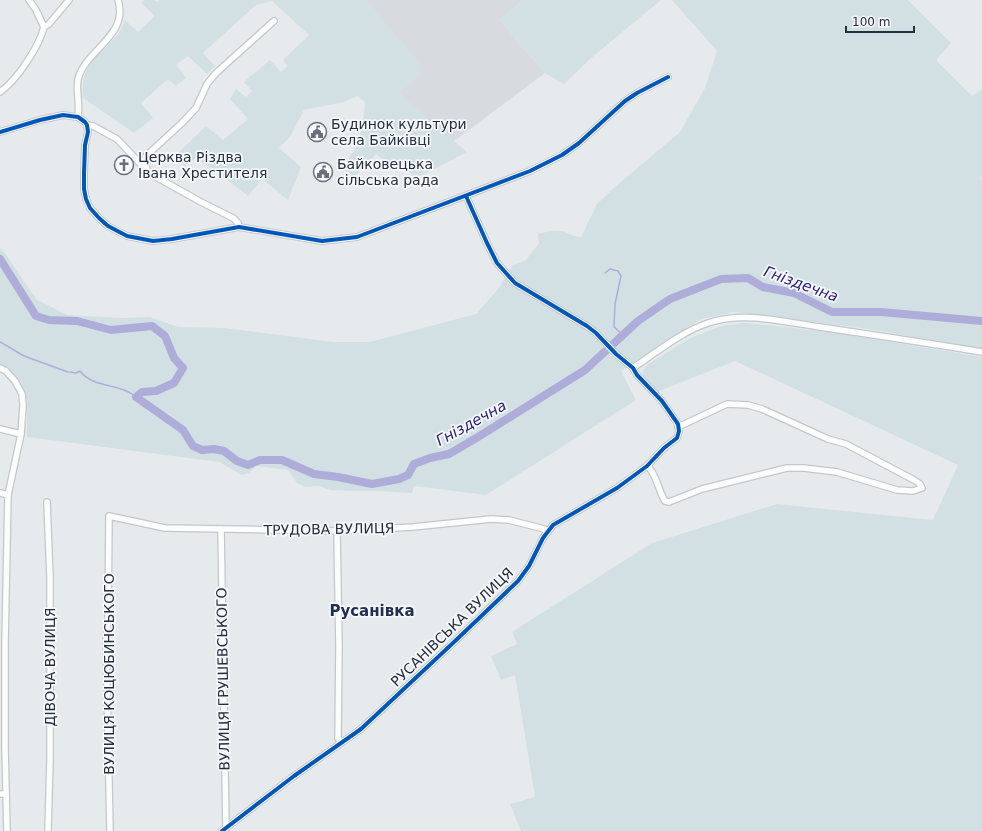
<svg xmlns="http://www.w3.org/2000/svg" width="982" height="831" viewBox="0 0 982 831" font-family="'DejaVu Sans',sans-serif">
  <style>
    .built { fill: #d7dbdf }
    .green { fill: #d2e0e4 }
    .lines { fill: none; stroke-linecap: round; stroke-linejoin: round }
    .stream { stroke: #aeacd8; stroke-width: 1.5 }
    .river { stroke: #aeacd8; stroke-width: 8 }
    .minor-casing { stroke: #c4c7c9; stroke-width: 8 }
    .minor { stroke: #fbfcfc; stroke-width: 5.5 }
    .cycleway-casing { stroke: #f6f8fa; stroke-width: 6 }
    .cycleway { stroke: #0057b8; stroke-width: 4 }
    .labels { text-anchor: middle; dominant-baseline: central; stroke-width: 3.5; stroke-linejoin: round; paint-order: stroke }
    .poi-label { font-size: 14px; fill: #252e3f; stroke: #f6f8fa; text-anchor: start }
    .street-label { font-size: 14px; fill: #252e3f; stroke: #f6f8fa }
    .water-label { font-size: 15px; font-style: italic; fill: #2a2179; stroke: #f6f8fa }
    .neighbourhood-label { font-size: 15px; font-weight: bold; fill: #213050; stroke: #f6f8fa }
  </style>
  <rect width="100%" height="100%" fill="#e7eaec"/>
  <polygon class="built" points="366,0 523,0 500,20 545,73 454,141 398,93"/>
  <g class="green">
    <path d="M144,0H154L157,2L159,0H366L424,69L399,93L467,152L415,179L403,163L394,168L376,154L355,177L342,168L356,148L363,124L365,102L357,96L344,102L304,110L290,137L279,148L301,167L288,200L262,179L248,196L216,171L195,158L185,166L173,158L206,126L223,140L248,119L230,99L236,89L246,97L252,91L244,82L270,60L281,72L288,66L283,60L309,35L272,1L256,5L203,53L215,66L207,74L188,56L176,65L186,78L176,86L168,79L141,103L153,118L134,133L83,98C83,92 82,83 84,77C91,54 119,43 125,20L138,32L155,16L141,3Z"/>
    <polygon points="523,0 661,0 590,59 564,84 545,73 500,20"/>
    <path d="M672,0H908L951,43L936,60L972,96L982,89V177L980,178L982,180V349L869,329L734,312L701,319L621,371L636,400L486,495L414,486L412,493L375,491H353L331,490L318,486L305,487L297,483L288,470L256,466L249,473L242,475L219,462L27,437V401L21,382L0,365V248L5,253L36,299L67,315L124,318L150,317L178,327L225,328L333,342H370L476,314L499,288L512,266L526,260L539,243L538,234C546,232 554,230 562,231C569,233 573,237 581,237L597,204L615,187L680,132L705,88L717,51Z"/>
    <polygon points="744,323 767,325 836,333 982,357 982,831 521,831 510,804 535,797 515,675 501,680 491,656 517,644 512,632 652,543 777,504 933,520 958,465 735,361 657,392 643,377 643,371 647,365 690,338 721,326"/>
  </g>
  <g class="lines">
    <g class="stream">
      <polyline points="605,273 610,269 618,271 621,276 615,304 614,327 623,335"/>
      <polyline points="0,342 24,356 68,372"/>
      <path d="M70,372L76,373L80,371C94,389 121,383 136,397"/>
    </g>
    <polyline class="river" points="0,259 36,316 49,320 77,321 111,330 152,326 165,336 174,358 183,368 174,383 156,391 142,392 136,397 183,430 193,446 202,450 214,449 224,451 237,461 248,465 260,460 282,460 314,474 338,477 372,484 399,479 408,475 414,464 430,458 449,454 478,437 585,370 638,321 670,299 721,279 748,278 763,287 794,293 832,312 881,312 982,321"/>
    <defs>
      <g id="minor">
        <polyline points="29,0 36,10 44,27"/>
        <path d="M0,92C17,80 39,47 44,27L49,24L69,0"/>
        <path d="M78,117C80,104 76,91 78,79C86,49 129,36 118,0"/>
        <polyline points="87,125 93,126 117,139 149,173 201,202 233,218 238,223 239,227"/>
        <polyline points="0,132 40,120 63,115 78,117 85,122 87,125 88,132 85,145 84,173 84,189 86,199 90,208 99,218 108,226 127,236 153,241 172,239 239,227 322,241 357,237 530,171 562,155 579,143 625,101 637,93 668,77"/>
        <path d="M149,173C146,167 143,162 146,156L182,123L196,108L207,84L216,73L274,21"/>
        <polyline points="0,368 6,371 15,381 22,394 23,405 21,434 8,495 5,643 5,748 7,831"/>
        <path d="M633,368C657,352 681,332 708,323C744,311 784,322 820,327C874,335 928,343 982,352"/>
        <polyline points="0,429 21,434"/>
        <path d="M647,465C657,475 658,490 665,501L669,502L702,489L787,468H804L837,472L897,490L913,491L922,488L920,484L914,480L846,444L828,439L762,409L748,405L727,404L678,427"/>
        <polyline points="0,493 8,495"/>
        <polyline points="47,502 50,578 50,760 48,831"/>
        <polyline points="221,529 226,828"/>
        <polyline points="337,531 339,647 338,738 341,743"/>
        <polyline points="0,794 6,794"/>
        <polyline points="110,831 106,642 108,617 109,516 165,528 337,531 413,527 491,519 509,520 544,529 548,532"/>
        <polyline points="222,831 294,776 361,729 453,643 518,581 529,566 543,538 553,525 617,488 647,466 664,448 677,438 679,431 678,424 662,401 637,375 633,368 616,354 596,333 587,326 515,283 497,263 487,243 466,196"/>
      </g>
    </defs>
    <use href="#minor" class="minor-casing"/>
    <use href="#minor" class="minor"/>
    <defs>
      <g id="cycleway">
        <polyline points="0,132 40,120 63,115 78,117 85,122 87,125 88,132 85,145 84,173 84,189 86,199 90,208 99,218 108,226 127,236 153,241 172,239 239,227 322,241 357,237 530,171 562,155 579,143 625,101 637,93 668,77"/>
        <polyline points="222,831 294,776 361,729 453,643 518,581 529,566 543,538 553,525 617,488 647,466 664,448 677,438 679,431 678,424 662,401 637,375 633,368 616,354 596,333 587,326 515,283 497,263 487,243 466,196"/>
      </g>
    </defs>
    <use href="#cycleway" class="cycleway-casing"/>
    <use href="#cycleway" class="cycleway"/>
  </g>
  <defs>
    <symbol id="civic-ring" viewBox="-11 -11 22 22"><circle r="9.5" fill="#f6f8fa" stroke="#69707c" stroke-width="1.5"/><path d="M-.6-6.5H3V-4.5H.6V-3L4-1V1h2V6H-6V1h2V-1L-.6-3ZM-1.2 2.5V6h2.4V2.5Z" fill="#69707c"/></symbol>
    <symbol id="church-ring" viewBox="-11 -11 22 22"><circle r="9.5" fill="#f6f8fa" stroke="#69707c" stroke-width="1.5"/><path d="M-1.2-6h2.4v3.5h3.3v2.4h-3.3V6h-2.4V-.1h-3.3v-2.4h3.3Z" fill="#69707c"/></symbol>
  </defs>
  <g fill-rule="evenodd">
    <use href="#civic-ring" x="306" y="121" width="22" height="22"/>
    <use href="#church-ring" x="113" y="154" width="22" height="22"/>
    <use href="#civic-ring" x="312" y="161" width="22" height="22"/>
  </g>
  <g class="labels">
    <g class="poi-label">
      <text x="331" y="124">Будинок культури<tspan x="331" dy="16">села Байківці</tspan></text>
      <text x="138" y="157">Церква Різдва<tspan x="138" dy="16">Івана Хрестителя</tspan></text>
      <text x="337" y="164">Байковецька<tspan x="337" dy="16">сільська рада</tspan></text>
    </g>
    <g class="street-label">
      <text transform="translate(329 529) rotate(-1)">ТРУДОВА ВУЛИЦЯ</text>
      <text transform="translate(452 627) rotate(-44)">РУСАНІВСЬКА ВУЛИЦЯ</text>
      <text transform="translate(50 667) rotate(-90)">ДІВОЧА ВУЛИЦЯ</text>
      <text transform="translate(109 674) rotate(-90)">ВУЛИЦЯ КОЦЮБИНСЬКОГО</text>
      <text transform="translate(223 679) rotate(-91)">ВУЛИЦЯ ГРУШЕВСЬКОГО</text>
    </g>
    <g class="water-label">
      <text transform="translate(801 284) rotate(20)">Гніздечна</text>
      <text transform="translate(471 423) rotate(-29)">Гніздечна</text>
    </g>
    <g class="neighbourhood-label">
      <text x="372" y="611">Русанівка</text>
    </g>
  </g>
  <path d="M846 26v6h68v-6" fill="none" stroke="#252e3f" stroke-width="2"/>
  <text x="852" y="26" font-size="12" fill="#252e3f" stroke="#f6f8fa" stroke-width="3" paint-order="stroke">100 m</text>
</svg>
